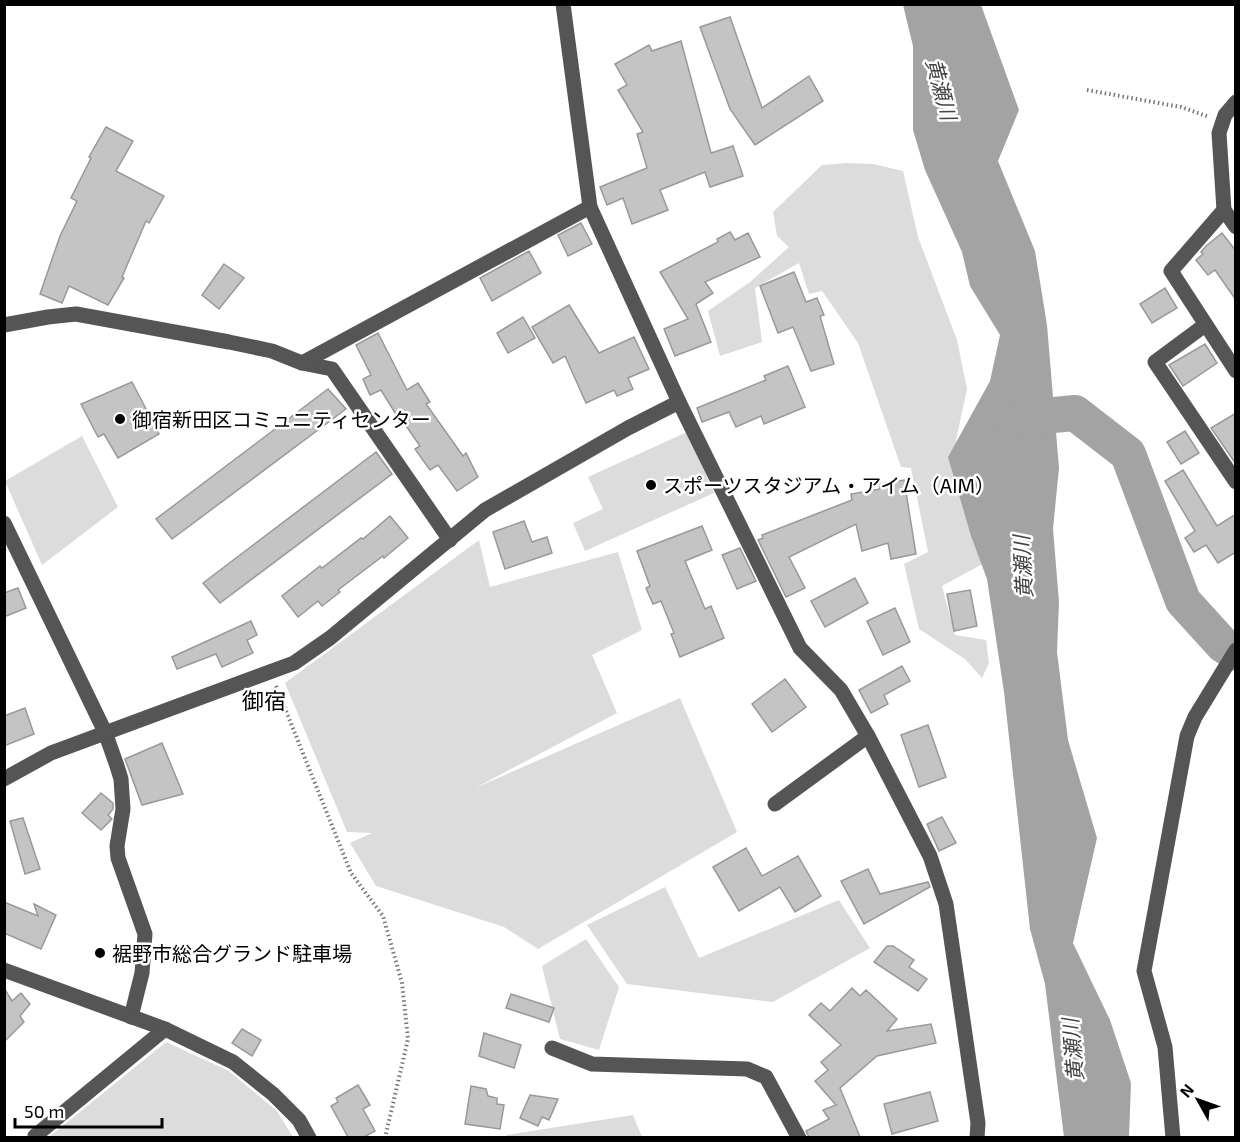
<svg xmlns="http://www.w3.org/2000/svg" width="1240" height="1142" viewBox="0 0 1240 1142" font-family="'Exo 2','Noto Sans JP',sans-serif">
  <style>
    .green { fill: #dcdcdc }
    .water { fill: #a3a3a3 }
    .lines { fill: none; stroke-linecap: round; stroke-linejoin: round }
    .river { stroke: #a3a3a3; stroke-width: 36 }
    .building { fill: #c4c4c4; stroke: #999; stroke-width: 1.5 }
    .path { stroke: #777; stroke-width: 4; stroke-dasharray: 1.5 3; stroke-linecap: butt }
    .minor { stroke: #555; stroke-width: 15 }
    .poi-dot { fill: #000; stroke: #fff; stroke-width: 2 }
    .labels { text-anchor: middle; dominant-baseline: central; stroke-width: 5; stroke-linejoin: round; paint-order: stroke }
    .poi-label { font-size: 20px; fill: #000; stroke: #fff; text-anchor: start }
    .water-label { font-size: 21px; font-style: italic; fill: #444; stroke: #fff }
    .quarter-label { font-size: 22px; fill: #000; stroke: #fff }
  </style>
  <rect width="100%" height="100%" fill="#fff"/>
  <g class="green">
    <polygon points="848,163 873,164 903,171 918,237 957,340 967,389 956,440 990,560 942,586 955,635 986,640 989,663 982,678 965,659 919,629 904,564 928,552 911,468 901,467 858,343 822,291 809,294 799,263 755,288 762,342 720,356 708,311 750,282 789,247 777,236 773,212 822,165"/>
    <polygon points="687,432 714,493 585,551 573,523 603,509 588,477"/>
    <polygon points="82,436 118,507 42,565 5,481"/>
    <polygon points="479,540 490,587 618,552 642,630 592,655 617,713 475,788 680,698 737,832 538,949 504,927 376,886 350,843 372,833 347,832 285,683"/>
    <polygon points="665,887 699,958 839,900 870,948 773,1002 627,984 587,925"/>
    <polygon points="586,939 619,987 599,1050 560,1039 542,966"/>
    <polygon points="166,1042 229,1071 277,1111 293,1137 49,1137"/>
    <polygon points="633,1115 642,1137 507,1137 506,1135"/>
  </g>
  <polygon class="water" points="903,5 981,5 1019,110 998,161 1035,251 1047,325 1059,468 1053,529 1059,602 1057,652 1068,740 1097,838 1073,943 1110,1020 1131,1083 1129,1137 1064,1137 1045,984 1030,929 1004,692 987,579 971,536 948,457 990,381 1000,335 970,286 962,252 925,170 913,130 913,46"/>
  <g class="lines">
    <polyline class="river" points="1011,419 1075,413 1128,454 1183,601 1223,645 1236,653"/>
  </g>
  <g class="building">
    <polygon points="730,17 762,108 809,76 823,101 755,145 730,109 700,27"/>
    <polygon points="681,41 711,153 733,146 743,176 710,187 705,172 660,190 668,210 632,224 623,198 607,205 600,187 647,168 637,134 643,132 618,90 627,85 615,64 649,45 652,51"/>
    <polygon points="106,127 133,141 116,171 164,196 149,223 146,221 122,277 124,278 108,305 69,286 62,303 40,294 60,236 77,201 71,198 91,158 89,157"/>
    <polygon points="581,223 592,244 568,256 558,235"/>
    <polygon points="730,232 735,240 748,233 760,257 705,282 713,293 696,304 711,342 675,356 664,329 688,319 660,272 718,242 717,239"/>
    <polygon points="1222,233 1236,251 1236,300 1215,270 1208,275 1196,260 1203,254 1201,252 1206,246"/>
    <polygon points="529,251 541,273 492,301 480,278"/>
    <polygon points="224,264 244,278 219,309 202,295"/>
    <polygon points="794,272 806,302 817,298 824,315 820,316 834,364 811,371 793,327 778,333 760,286"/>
    <polygon points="1165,288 1177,308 1152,323 1140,304"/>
    <polygon points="569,305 599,353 634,337 649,369 628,378 633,389 617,396 614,390 586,403 565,356 553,363 532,327"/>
    <polygon points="523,317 535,338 508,353 497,333"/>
    <polygon points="378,333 407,390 418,383 430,402 426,404 463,456 466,453 478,477 457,491 438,465 430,470 415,449 420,446 402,420 400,421 381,390 370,395 363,379 371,375 356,345"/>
    <polygon points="1205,344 1217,363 1183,386 1169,365"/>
    <polygon points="788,366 805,407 764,424 761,416 736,427 729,412 702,422 697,408 766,380 764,376"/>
    <polygon points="132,382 159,434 118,458 104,434 98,437 81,404"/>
    <polygon points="328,389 346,409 172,539 156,519"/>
    <polygon points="1236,413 1236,464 1211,428"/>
    <polygon points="1185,431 1199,453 1181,464 1167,442"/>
    <polygon points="376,452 392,474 220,603 203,583"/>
    <polygon points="1183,470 1217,526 1236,514 1236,552 1218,563 1206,545 1194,552 1185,538 1195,531 1165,481"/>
    <polygon points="904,480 916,554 891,559 888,543 862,551 856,524 789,557 805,588 786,597 758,540 763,538 762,535 852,500 851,494 880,489 879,484"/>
    <polygon points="390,516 408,538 384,558 383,556 338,590 340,592 322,606 318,601 298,617 282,596 320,566 322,568 361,538 363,539"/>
    <polygon points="524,521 532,542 547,537 552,553 505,569 493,532"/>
    <polygon points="702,526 712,550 685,561 705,609 711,606 724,638 680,657 671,634 674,633 661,601 653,604 646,588 650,586 637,551"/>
    <polygon points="740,548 756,581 737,589 722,555"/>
    <polygon points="855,578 868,603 825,627 811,601"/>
    <polygon points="18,588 26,608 4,617 4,593"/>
    <polygon points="970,590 977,626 954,631 947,594"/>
    <polygon points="895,608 910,642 883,655 867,621"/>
    <polygon points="251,621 257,635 247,640 253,653 222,667 216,654 177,669 172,657"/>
    <polygon points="902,666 910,681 884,695 888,704 871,713 859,690"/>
    <polygon points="785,679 806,707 772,732 752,704"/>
    <polygon points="25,708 34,734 4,746 4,716"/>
    <polygon points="928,725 946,777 919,787 901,735"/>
    <polygon points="162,743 183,794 142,805 125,759"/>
    <polygon points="101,793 113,803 113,809 108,815 112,819 101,830 82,813"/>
    <polygon points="942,817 956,843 939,851 927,824"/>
    <polygon points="23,818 40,869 25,874 10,821"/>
    <polygon points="746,848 762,876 798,856 821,896 795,912 780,887 739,911 713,867"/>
    <polygon points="868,869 880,894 928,882 930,887 864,924 841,881"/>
    <polygon points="4,902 38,916 34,904 56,915 41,949 4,933"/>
    <polygon points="887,946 893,946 914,960 909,967 927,979 918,991 874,962"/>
    <polygon points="4,988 12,1001 21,993 30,1004 20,1016 24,1022 4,1042"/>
    <polygon points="852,988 860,996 866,990 897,1019 887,1031 931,1024 936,1043 877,1056 840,1088 860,1137 809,1137 806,1131 829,1119 823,1110 836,1105 815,1081 828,1070 821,1062 841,1045 809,1015 821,1003 830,1011"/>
    <polygon points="511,994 554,1008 549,1022 506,1008"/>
    <polygon points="242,1029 261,1040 252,1056 232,1043"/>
    <polygon points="484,1033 521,1045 514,1068 479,1056"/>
    <polygon points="358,1085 370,1105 363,1109 375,1131 364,1137 348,1137 331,1106 338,1102 336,1098"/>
    <polygon points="471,1086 486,1089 488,1096 497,1098 497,1104 504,1105 500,1129 465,1124"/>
    <polygon points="930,1092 938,1121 892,1134 884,1104"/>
    <polygon points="530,1095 558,1099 549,1120 542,1117 538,1126 520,1118"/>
  </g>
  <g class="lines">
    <g class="path">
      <polyline points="1087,90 1181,107 1209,117"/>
      <polyline points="276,686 351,873 383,916 402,983 408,1039 385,1138"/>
    </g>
    <g class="minor">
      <polyline points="563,4 590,207 679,402 800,648 841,690 868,736 930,856 946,904 978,1123 977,1138"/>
      <polyline points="1236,102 1225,115 1219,133 1224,210 1236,227"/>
      <polyline points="1224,210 1171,271 1236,371"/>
      <polyline points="4,325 48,317 76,314 229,342 272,351 302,363 332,369 450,540"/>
      <polyline points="1205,325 1155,362 1236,482"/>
      <polyline points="302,363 590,207"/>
      <polyline points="4,523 105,732 117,766 121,779 123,809 117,846 118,858 145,934 142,973 131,1017"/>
      <polyline points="4,779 51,753 294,663 330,638 485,510 628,428 679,402"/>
      <polyline points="775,804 868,736"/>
      <polyline points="4,970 165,1029 233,1062 273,1094 299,1120 309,1138"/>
      <polyline points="552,1048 592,1064 747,1069 766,1077 799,1138"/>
      <polyline points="35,1136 165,1029"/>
      <polyline points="1173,1138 1165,1047 1144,971 1187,736 1195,717 1236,650"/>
    </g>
  </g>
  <g class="poi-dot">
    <circle cx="120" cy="419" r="6"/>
    <circle cx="651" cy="485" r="6"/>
    <circle cx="100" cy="953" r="6"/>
  </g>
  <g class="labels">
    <g class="poi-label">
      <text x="132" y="419">御宿新田区コミュニティセンター</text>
      <text x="663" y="485">スポーツスタジアム・アイム（AIM）</text>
      <text x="112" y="953">裾野市総合グランド駐車場</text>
    </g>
    <g class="water-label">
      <text transform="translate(942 89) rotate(75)">黄瀬川</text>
      <text transform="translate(1022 567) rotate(-93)">黄瀬川</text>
      <text transform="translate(1072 1050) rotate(-95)">黄瀬川</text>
    </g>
    <g class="quarter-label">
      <text x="264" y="700">御宿</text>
    </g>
  </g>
  <rect width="1240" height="1142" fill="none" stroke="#000000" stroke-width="12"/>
  <g transform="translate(1198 1100) rotate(310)" stroke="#ffffff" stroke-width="4.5" paint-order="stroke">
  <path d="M0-4.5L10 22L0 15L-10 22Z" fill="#000000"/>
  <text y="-9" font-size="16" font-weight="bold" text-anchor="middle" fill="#000000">N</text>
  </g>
  <path d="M15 1118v9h147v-9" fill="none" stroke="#000000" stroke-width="3"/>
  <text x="24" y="1118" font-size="18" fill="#000000" stroke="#ffffff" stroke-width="4.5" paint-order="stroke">50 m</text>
</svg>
